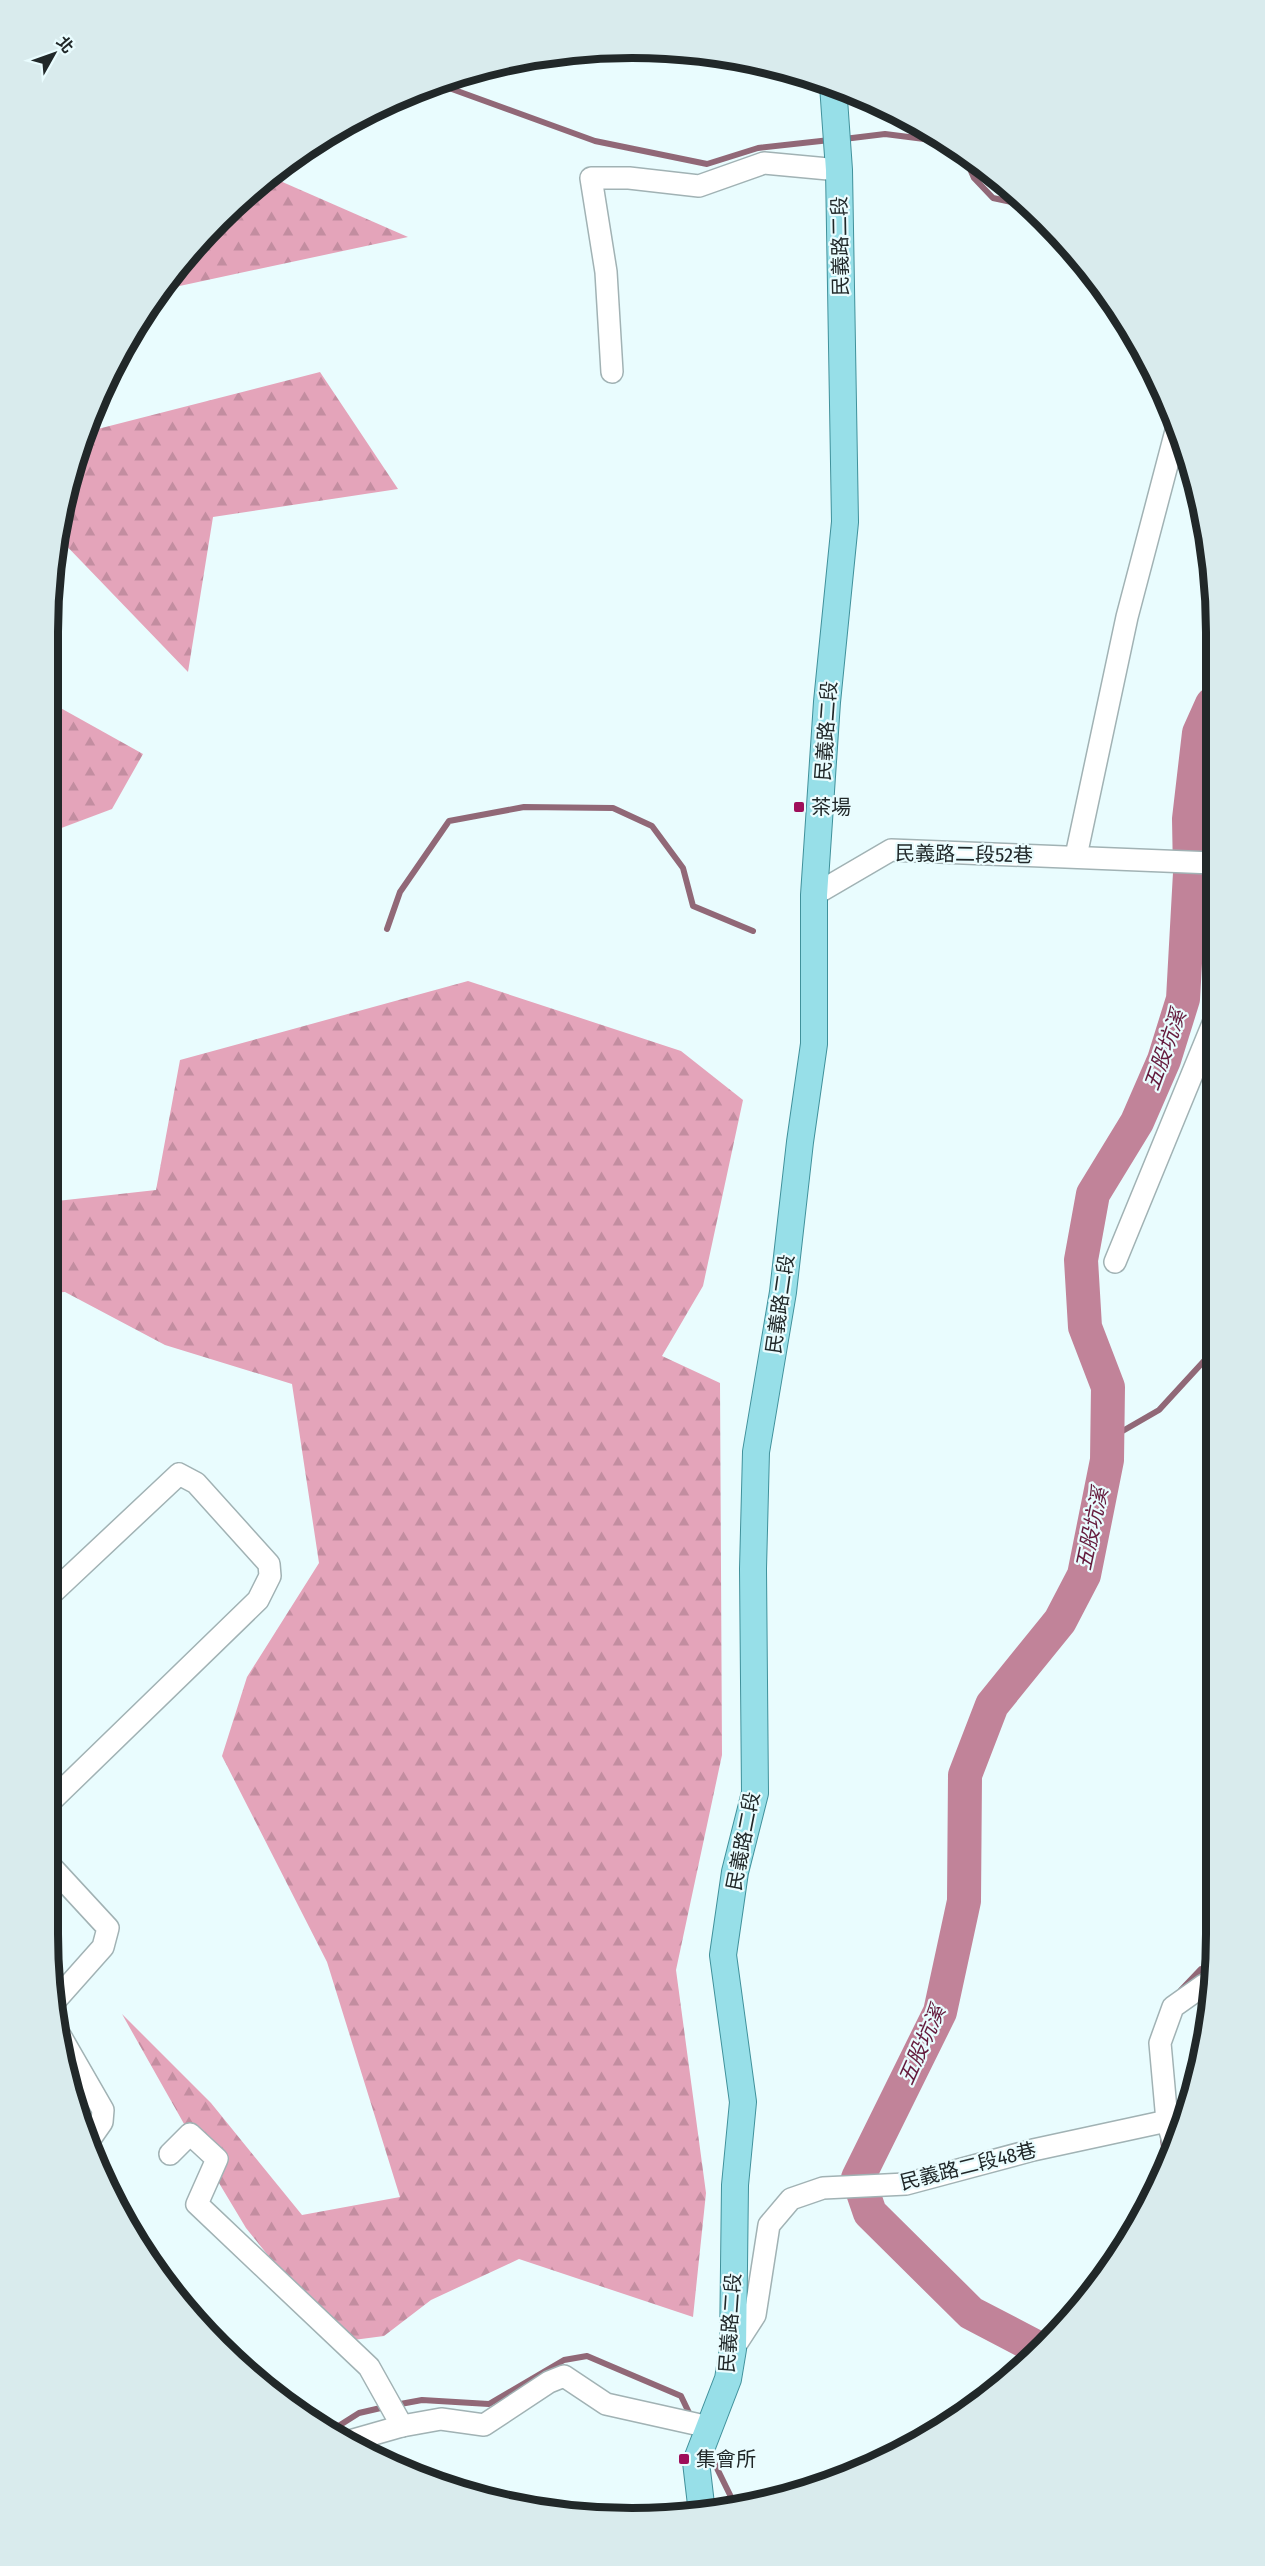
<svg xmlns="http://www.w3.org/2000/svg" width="1265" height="2566" viewBox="0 0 1265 2566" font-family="'Fira Sans Condensed','Noto Sans TC',sans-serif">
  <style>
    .forest { fill: url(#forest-firs) }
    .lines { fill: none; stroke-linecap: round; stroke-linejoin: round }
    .stream { stroke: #916877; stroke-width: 6 }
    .river { stroke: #c18399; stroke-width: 34 }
    .minor-casing { stroke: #a1b2b4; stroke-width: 24 }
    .major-casing { stroke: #40919b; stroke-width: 28 }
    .minor { stroke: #fff; stroke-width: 21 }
    .major { stroke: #97dfe8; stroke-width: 26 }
    .poi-dot { fill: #9e0f5a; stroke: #e9fcfe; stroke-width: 2 }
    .labels { text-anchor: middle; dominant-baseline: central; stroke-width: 4.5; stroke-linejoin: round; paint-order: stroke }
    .street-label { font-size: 20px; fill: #212829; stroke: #e9fcfe }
    .poi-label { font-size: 20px; fill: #212829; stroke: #e9fcfe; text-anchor: start }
    .water-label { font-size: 21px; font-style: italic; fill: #641a3c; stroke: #e9fcfe }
    .rim { fill: none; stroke: #212829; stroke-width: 8 }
  </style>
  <defs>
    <pattern id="forest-firs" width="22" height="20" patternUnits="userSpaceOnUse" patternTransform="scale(1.5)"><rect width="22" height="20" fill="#e4a4ba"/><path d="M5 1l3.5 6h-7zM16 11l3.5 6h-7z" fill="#c38da0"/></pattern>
  </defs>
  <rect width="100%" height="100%" fill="#e9fcfe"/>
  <g class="forest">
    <polygon points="271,177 408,237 161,290 219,219"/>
    <polygon points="320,372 398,489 213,517 188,672 57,536 59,518 86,432"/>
    <polygon points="48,701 143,754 112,809 48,833"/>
    <polygon points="468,981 681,1051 743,1100 703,1286 662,1356 720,1383 722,1755 676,1970 706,2193 693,2317 519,2259 431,2300 384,2336 338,2342 246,2228 192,2138 122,2014 211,2103 302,2215 400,2197 327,1962 222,1756 247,1677 319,1563 292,1384 165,1345 65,1292 48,1293 48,1202 156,1190 180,1060"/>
  </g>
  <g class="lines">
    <g class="stream">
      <polyline points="438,84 595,141 707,164 758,148 830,140"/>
      <polyline points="844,139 885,134 940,141"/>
      <polyline points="964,155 974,178 993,198 1025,205"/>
      <polyline points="387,929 400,892 449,821 524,807 613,808 652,826 683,868 693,906 753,931"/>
      <polyline points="1107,1440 1159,1410 1215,1349"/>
      <polyline points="1181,1990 1201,1969 1213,1969"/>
      <polyline points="1162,2177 1165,2154 1163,2140"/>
      <polyline points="395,2405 422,2400 489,2404 564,2360 587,2356 681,2396 692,2419"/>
      <polyline points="329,2432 359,2413 385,2407"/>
      <polyline points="709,2452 733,2501 765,2502"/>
    </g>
    <polyline class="river" points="1042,2350 971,2313 870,2213 858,2178 940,2012 964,1901 965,1775 992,1705 1060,1621 1084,1575 1107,1460 1108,1387 1085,1327 1081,1260 1093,1194 1137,1122 1164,1060 1183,999 1190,873 1189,819 1199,733 1212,704"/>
    <defs>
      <g id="minor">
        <polyline points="612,372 606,272 591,178 629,178 699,186 764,163 839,170"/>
        <polyline points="1076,856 1127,617 1177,427"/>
        <polyline points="814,895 891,850 1213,863"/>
        <polyline points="1115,1262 1214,1021"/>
        <polyline points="48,1804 258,1600 270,1576 269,1564 196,1483 179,1474 48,1597"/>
        <polyline points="48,1863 108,1928 103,1947 55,2001"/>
        <polyline points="57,2030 103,2110 102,2122 88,2142"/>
        <polyline points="1175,2147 1167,2121 1160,2043 1173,2007 1204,1985 1212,1985"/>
        <polyline points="170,2154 190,2134 217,2159 197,2204 369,2367 402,2426"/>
        <polyline points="733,2349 755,2315 769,2225 791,2199 823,2188 906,2184 1033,2150 1167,2121"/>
        <polyline points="346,2442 402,2426 441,2419 484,2425 549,2382 564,2376 606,2404 709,2427"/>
      </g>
      <polyline id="major" points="702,2513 696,2462 728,2379 733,2349 735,2185 743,2102 723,1955 735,1872 755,1793 753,1569 756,1452 783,1292 800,1142 814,1044 814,895 827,702 845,522 839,170 833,85"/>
    </defs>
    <use href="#minor" class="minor-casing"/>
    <use href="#major" class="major-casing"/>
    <use href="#minor" class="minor"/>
    <use href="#major" class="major"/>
  </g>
  <g class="poi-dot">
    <rect x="793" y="801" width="12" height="12" rx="3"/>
    <rect x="678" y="2453" width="12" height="12" rx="3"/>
  </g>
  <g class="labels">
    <g class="street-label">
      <text transform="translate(840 246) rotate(-91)">民義路二段</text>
      <text transform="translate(826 731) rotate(-86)">民義路二段</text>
      <text transform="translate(964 854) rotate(1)">民義路二段52巷</text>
      <text transform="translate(780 1304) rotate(-82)">民義路二段</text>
      <text transform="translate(743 1841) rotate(-79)">民義路二段</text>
      <text transform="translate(968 2166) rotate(-14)">民義路二段48巷</text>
      <text transform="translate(730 2323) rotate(-86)">民義路二段</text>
    </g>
    <g class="poi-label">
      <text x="811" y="807">茶場</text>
      <text x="696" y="2459">集會所</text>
    </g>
    <g class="water-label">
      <text transform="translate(1165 1050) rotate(-70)">五股坑溪</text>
      <text transform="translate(1092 1529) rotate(-78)">五股坑溪</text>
      <text transform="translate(922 2045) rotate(-66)">五股坑溪</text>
    </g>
  </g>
  <path d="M0 0H1265V2566H0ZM632 58H632A574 574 0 0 1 1206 632V1934A574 574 0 0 1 632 2508H632A574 574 0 0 1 58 1934V632A574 574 0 0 1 632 58Z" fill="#d9ebed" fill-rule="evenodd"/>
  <path class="rim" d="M632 58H632A574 574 0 0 1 1206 632V1934A574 574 0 0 1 632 2508H632A574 574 0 0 1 58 1934V632A574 574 0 0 1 632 58Z"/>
  <g transform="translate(54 54) rotate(50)" stroke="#e9fcfe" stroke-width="4.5" paint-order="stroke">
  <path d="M0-4.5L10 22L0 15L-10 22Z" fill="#212829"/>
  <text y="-9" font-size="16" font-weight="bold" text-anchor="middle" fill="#212829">北</text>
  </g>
</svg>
